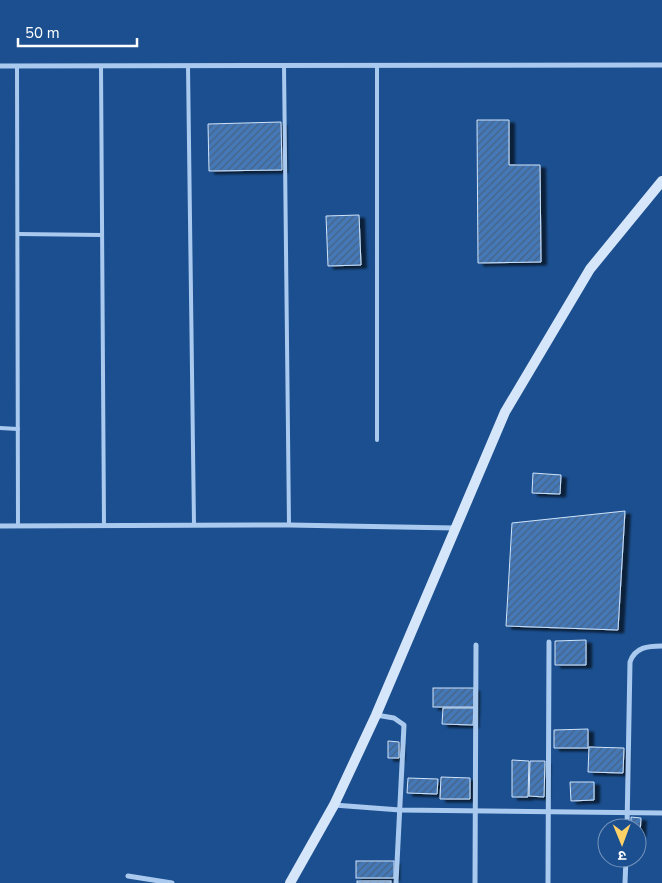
<svg xmlns="http://www.w3.org/2000/svg" width="662" height="883" viewBox="0 0 662 883" font-family="'Nunito Sans','Noto Sans Devanagari',sans-serif">
  <style>
    .building { fill: url(#building-hatch); stroke: #cfe3fa; filter: url(#shadow) }
    .lines { fill: none; stroke-linecap: round; stroke-linejoin: round }
    .lane { stroke: #a9c9ee; stroke-width: 4 }
    .street { stroke: #a9c9ee; stroke-width: 5 }
    .secondary { stroke: #d6e6fa; stroke-width: 10 }
  </style>
  <defs>
    <pattern id="building-hatch" width="6" height="6" patternUnits="userSpaceOnUse" patternTransform="scale(1.25)"><rect width="6" height="6" fill="#4478b7"/><path d="M-1 1l2-2M0 6l6-6M5 7l2-2" fill="none" stroke="#486282"/></pattern>
    <filter id="shadow"><feDropShadow dx="5.5" dy="3" stdDeviation="1" flood-color="#0009"/></filter>
  </defs>
  <rect width="100%" height="100%" fill="#1b4f8f"/>
  <g class="building">
    <polygon points="477,120 509,120 509,165 540,165 541,262 478,263"/>
    <polygon points="281,122 282,170 209,171 208,124"/>
    <polygon points="359,215 361,265 328,266 326,216"/>
    <polygon points="533,473 561,475 560,494 532,493"/>
    <polygon points="625,511 618,630 506,626 512,523"/>
    <polygon points="586,640 586,665 555,665 555,641"/>
    <rect x="433" y="688" width="41" height="19"/>
    <polygon points="443,708 474,708 473,725 442,724"/>
    <polygon points="588,729 588,748 554,748 554,730"/>
    <polygon points="388,741 399,742 399,758 388,758"/>
    <polygon points="589,747 624,748 623,773 588,772"/>
    <polygon points="512,760 529,761 528,797 512,797"/>
    <polygon points="530,761 545,761 544,797 529,796"/>
    <polygon points="441,777 470,778 470,799 440,799"/>
    <polygon points="408,778 438,779 437,794 407,793"/>
    <polygon points="570,782 594,782 594,800 571,801"/>
    <polygon points="631,817 641,818 640,834 637,834 637,828 631,828"/>
    <rect x="356" y="861" width="38" height="17"/>
    <rect x="357" y="881" width="34" height="2"/>
  </g>
  <g class="lines">
    <g class="lane">
      <polyline points="284,65 289,525"/>
      <polyline points="17,66 18,526"/>
      <polyline points="101,66 104,526"/>
      <polyline points="188,66 194,525"/>
      <polyline points="18,234 102,235"/>
      <polyline points="0,428 18,429"/>
      <polyline points="377,440 377,66"/>
    </g>
    <g class="street">
      <polyline points="0,66 662,65"/>
      <polyline points="0,526 289,525 455,528"/>
      <polyline points="376,715 394,718 404,725 396,883"/>
      <polyline points="334,805 400,810 662,813"/>
      <path d="M627,828L630,662C635,647 648,646 662,646"/>
      <polyline points="128,876 172,883"/>
      <polyline points="475,883 476,645"/>
      <polyline points="548,883 549,642"/>
      <polyline points="625,883 626,858"/>
    </g>
    <polyline class="secondary" points="290,883 334,805 376,715 505,412 590,269 662,181"/>
  </g>
  <g transform="translate(622 843) rotate(179)"><circle r="24" fill="#1b4f8f" stroke="#7695bc"/>
  <path d="M0-4L9 19L0 12L-9 19Z" fill="#ffd166"/>
  <text y="-8" font-size="14" font-weight="bold" text-anchor="middle" fill="#ffffff">उ</text>
  </g>
  <path d="M18 38v8h119v-8" fill="none" stroke="#ffffff" stroke-width="2.5"/>
  <text x="25" y="38" font-size="15" fill="#ffffff" stroke="#1b4f8f" stroke-width="4" paint-order="stroke">50 m</text>
</svg>
